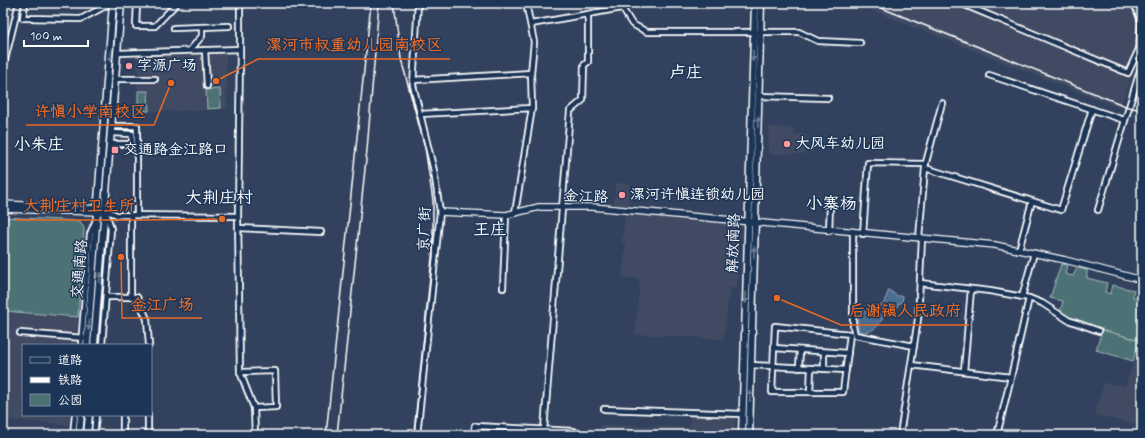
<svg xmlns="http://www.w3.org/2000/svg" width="1145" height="438" viewBox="0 0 1145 438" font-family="Mynerve,'LXGW WenKai TC',sans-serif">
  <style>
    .built { fill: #414b63 }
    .green { fill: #4d7274; stroke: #a6b8ba }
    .water { fill: #4a6d91; stroke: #92a7bd }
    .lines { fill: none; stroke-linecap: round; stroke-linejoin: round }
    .minor-casing { stroke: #fff; stroke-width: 8 }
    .tertiary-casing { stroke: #fff; stroke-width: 8 }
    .secondary-casing { stroke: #fff; stroke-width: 9 }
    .minor { stroke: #1d3557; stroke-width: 4.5 }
    .tertiary { stroke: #1d3557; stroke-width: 5.5 }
    .secondary { stroke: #1d3557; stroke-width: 6 }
    .rail { stroke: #fff; stroke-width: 1.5 }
    .oneway { fill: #6c7c92 }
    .poi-dot { fill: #ff9aa2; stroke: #1d3557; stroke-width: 1.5 }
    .labels { text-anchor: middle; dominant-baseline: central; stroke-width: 3; stroke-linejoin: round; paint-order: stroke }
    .poi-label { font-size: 15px; fill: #fff; stroke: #1d3557; text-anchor: start }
    .street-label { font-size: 15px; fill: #fff; stroke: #1d3557 }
    .quarter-label { font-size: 17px; fill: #fff; stroke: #1d3557 }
    .leader { fill: none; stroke: #ea6a24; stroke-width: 1.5 }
    .callout-dot { fill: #ea6a24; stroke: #1d3557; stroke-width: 1.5 }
    .callout-label { font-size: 16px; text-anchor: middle; font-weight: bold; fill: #ea6a24; stroke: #1d3557; stroke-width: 3; stroke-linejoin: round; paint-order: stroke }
  </style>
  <rect width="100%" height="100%" fill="#32425e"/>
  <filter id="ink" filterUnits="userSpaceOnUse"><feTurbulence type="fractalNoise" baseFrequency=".025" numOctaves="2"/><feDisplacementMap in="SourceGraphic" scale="8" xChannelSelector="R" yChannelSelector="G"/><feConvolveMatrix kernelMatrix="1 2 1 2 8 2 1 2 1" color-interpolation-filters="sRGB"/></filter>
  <g filter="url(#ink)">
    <g class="built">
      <polygon points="858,3 1139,3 1142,11 1142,52 1119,108 874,11"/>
      <polygon points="226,52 227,109 206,109 204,53"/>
      <polygon points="204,53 205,110 138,112 137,56"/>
      <polygon points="769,127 794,128 794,134 806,135 805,154 768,154"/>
      <polygon points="616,183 630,184 628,207 614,205"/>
      <polygon points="625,214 740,223 737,288 729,288 724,339 635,334 640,279 622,277 626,243 622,242"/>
      <polygon points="1142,249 1142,274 1133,271"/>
      <polygon points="3,312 78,318 76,345 23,345 23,415 70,415 69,425 3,419"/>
      <polygon points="1142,338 1142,426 1095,415 1104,383 1125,386"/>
      <polygon points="690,416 735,417 735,435 600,435 601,425 690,427"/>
      <polygon points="472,423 599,429 599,435 471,435"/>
    </g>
    <g class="green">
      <polygon points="220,89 221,108 207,109 206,90"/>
      <polygon points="138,91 148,91 149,111 138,111"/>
      <polygon points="3,217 80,221 84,228 78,317 3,311"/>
      <path d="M1061,264L1067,265L1065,274L1073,276L1077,268L1087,270V278L1107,283L1105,292L1110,294L1112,285L1134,290L1133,297L1142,300V333L1140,340C1115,333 1081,327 1060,313L1063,301L1050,298Z"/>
      <polygon points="1102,330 1139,340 1133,361 1096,350"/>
    </g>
    <path class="water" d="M889,290L897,296H903L902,302L898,304L895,312H885C881,324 875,333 860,332L858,329V313L864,309L870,308L872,306L883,305Z"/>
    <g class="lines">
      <defs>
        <g id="minor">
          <polyline points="25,3 23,18 81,19 111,3"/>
          <polyline points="137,3 136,26 155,26 177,3"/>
          <polyline points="526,3 534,42 531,73"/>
          <polyline points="960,3 1128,73 1139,49 1141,21 1134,3"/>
          <polyline points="622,8 632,24 647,32 799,32 818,41 860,43"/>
          <polyline points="531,24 622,8 621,3"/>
          <polyline points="174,28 229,26"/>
          <polyline points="240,49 240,3"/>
          <polyline points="190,50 202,36 202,27"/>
          <polyline points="205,50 207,86"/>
          <polyline points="3,68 19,3"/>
          <polyline points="989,75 1124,120"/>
          <polyline points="116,79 155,79"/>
          <polyline points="413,80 531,73 532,108"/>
          <polyline points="758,96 828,98"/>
          <polyline points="420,114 532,108 515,213"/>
          <polyline points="112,126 137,126 137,215"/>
          <polyline points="111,144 132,144 132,134 112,133"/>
          <polyline points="925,166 942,103"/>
          <polyline points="105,210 117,215 238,216 240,49 118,53"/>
          <polyline points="1098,210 1142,64"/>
          <polyline points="131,215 131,297"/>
          <polyline points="238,216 240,372 254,408 255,435"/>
          <polyline points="238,228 321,232"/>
          <polyline points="829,231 830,206"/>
          <polyline points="853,233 853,326 855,335 914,346"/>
          <polyline points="863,234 868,163 926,164"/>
          <polyline points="919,238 925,168 1061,210 1092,109"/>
          <polyline points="1019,250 1032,201"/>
          <polyline points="920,283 990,291 1029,298 1042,303 1068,320 1099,331"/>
          <polyline points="503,288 506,215"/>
          <polyline points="106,297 137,297 147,319 149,345"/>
          <polyline points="1022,297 1034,253"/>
          <polygon points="775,326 850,334 843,392 772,392"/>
          <polyline points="20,333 84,338"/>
          <polyline points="81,345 90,234 95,222"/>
          <polyline points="102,345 111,229 106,212"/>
          <polyline points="774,348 848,353"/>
          <polyline points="751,365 846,370"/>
          <polyline points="911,365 1011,377 997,435"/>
          <polyline points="799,368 800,350"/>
          <polyline points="824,369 824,352"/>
          <polyline points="964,371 971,289"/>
          <polyline points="240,372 275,371 276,407 254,408"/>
          <polyline points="1011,377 1029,298"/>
          <polyline points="810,392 811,368"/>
          <polyline points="604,409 742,414"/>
          <polyline points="123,415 123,435"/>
          <polyline points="148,415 148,435"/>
          <polyline points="475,426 574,431 578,435"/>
          <polyline points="544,429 570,111 583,100 584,65 588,62 588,14"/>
          <polyline points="73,435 75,415"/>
          <polyline points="94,435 96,415"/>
          <polyline points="417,435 440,212 434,171 413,85 418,3"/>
          <polyline points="900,435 918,319 922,239"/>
        </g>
        <g id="tertiary">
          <polyline points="3,204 102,209"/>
          <polyline points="3,209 101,212"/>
          <polyline points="440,212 506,215 539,207 593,207 995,245 1065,260 1142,280"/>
          <polyline points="474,435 475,426"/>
        </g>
        <g id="secondary">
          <polyline points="87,345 113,3"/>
          <polyline points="94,345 121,3"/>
          <polyline points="79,435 81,415"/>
          <polyline points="87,435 89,415"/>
          <polyline points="742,435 755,3"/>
          <polyline points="749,435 761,3"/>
        </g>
      </defs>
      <use href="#minor" class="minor-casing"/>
      <use href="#tertiary" class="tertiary-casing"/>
      <use href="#secondary" class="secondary-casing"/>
      <use href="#minor" class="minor"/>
      <use href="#tertiary" class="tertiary"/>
      <use href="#secondary" class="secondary"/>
      <g class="rail">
        <polyline points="394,3 401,59 425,147 433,201 433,256 414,435"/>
        <polyline points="869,3 1128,107 1142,110"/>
        <polyline points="326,435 371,3"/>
        <polyline points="337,435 367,150 379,3"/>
      </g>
    </g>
    <defs><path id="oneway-solid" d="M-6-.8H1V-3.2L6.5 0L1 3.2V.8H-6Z"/></defs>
    <g class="oneway">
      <use href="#oneway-solid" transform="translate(110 56) rotate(94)"/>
      <use href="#oneway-solid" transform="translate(753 56) rotate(92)"/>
      <use href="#oneway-solid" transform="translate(758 122) rotate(-88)"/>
      <use href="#oneway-solid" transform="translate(754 252) rotate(-89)"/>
      <use href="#oneway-solid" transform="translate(100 278) rotate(-85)"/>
      <use href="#oneway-solid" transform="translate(746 298) rotate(92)"/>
      <use href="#oneway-solid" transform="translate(89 325) rotate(95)"/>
      <use href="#oneway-solid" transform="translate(750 396) rotate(-89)"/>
    </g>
  </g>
  <g class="poi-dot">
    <circle cx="129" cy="66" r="4"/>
    <circle cx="787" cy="144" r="4"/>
    <rect x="111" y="146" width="8" height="8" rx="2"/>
    <circle cx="622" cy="195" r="4"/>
  </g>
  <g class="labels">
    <g class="poi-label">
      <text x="137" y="66">字源广场</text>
      <text x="795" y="144">大风车幼儿园</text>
      <text x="123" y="150">交通路金江路口</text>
      <text x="630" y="195">漯河许慎连锁幼儿园</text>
    </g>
    <g class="street-label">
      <text transform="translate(586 197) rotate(2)">金江路</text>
      <text transform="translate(425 229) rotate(-88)">京广街</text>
      <text transform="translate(734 243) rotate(-88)">解放南路</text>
      <text transform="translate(80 269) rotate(-85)">交通南路</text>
    </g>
    <g class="quarter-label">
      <text x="686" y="73">卢庄</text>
      <text x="39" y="145">小朱庄</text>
      <text x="219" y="198">大荆庄村</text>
      <text x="831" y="204">小寨杨</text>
      <text x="490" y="230">王庄</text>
    </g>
  </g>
  <path class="leader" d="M216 81L258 59H450M171 83L154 125H26M222 219L143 220H15M121 257L122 318H202M777 298L841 325H969"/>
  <g class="callout-dot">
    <circle cx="216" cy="81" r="4"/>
    <circle cx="171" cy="83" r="4"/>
    <circle cx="222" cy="219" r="4"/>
    <circle cx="121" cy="257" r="4"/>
    <circle cx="777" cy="298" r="4"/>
  </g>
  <g class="callout-label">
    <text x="354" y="50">漯河市叔重幼儿园南校区</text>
    <text x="90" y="117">许慎小学南校区</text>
    <text x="79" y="211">大荆庄村卫生所</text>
    <text x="162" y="310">金江广场</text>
    <text x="905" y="316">后谢镇人民政府</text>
  </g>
  <rect width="1145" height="438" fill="none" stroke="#1d3557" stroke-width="16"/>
  <rect x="8" y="8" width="1129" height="422" fill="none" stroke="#fff" stroke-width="1.5" filter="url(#ink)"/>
  <rect x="22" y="344" width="130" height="72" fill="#1d3557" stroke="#77869a"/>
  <rect x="30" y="357" width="20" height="6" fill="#1d3557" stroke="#77869a"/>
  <text x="58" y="364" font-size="12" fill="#ffffff">道路</text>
  <rect x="30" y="377" width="20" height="6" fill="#ffffff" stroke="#77869a"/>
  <text x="58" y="384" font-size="12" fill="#ffffff">铁路</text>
  <rect x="30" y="394" width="20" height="12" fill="#4d7274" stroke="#77869a"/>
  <text x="58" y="404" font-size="12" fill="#ffffff">公园</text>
  <path d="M24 40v6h64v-6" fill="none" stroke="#ffffff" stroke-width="2"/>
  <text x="30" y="40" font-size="12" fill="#ffffff" stroke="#1d3557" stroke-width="3" paint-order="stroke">100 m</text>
</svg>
